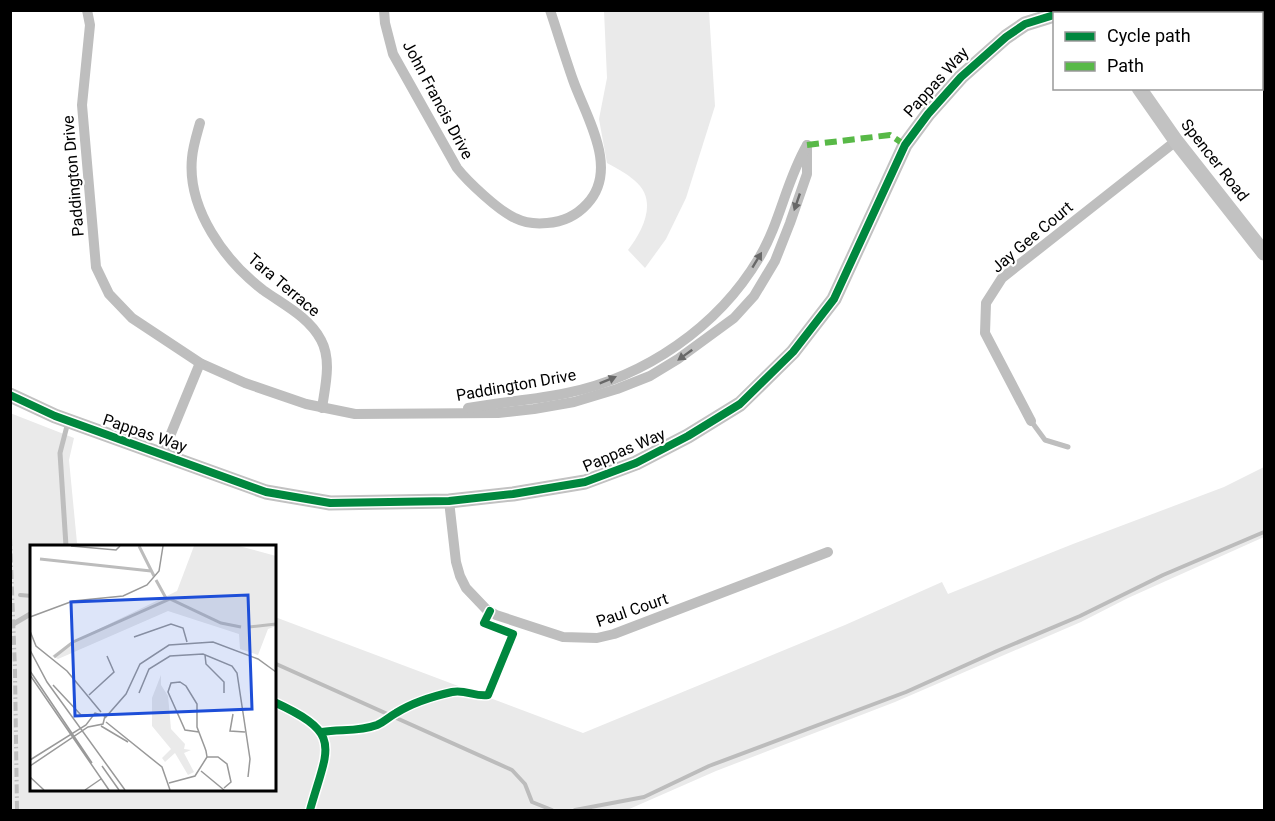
<svg xmlns="http://www.w3.org/2000/svg" width="1275" height="821" viewBox="0 0 1275 821" font-family="Roboto,sans-serif">
  <style>
    .green { fill: #eaeaea }
    .lines { fill: none; stroke-linecap: round; stroke-linejoin: round }
    .stream { stroke: #bcbcbc; stroke-width: 4 }
    .lane { stroke: #bebebe; stroke-width: 5 }
    .street { stroke: #bebebe; stroke-width: 10 }
    .secondary { stroke: #c2c2c2; stroke-width: 15 }
    .highway { stroke: #bdbdbd; stroke-width: 20 }
    .rail { stroke: #bdbdbd; stroke-width: 4; stroke-dasharray: 9 3 1.5 3; stroke-linecap: butt }
    .quiet { stroke: #58b947; stroke-width: 6; stroke-dasharray: 12 6; stroke-linecap: butt }
    .cycleway-casing { stroke: #fff; stroke-width: 11 }
    .cycleway { stroke: #00873e; stroke-width: 8 }
    .oneway { fill: #686868 }
    .labels { text-anchor: middle; dominant-baseline: central; stroke-width: 4.5; stroke-linejoin: round; paint-order: stroke }
    .street-label { font-size: 16px; fill: #000; stroke: #fff }
    .inset-river { fill: none; stroke: #bcbcbc; stroke-width: 3 }
    .inset-road { fill: none; stroke: #999; stroke-width: 1.5 }
    .view { fill: #1d4ed8; fill-opacity: 0.15; stroke: #1d4ed8; stroke-width: 3 }
    .inset-edge { fill: none; stroke: #000; stroke-width: 3 }
  </style>
  <rect width="100%" height="100%" fill="#fff"/>
  <g class="green">
    <path d="M604,11H709L715,106L686,198L666,239L645,268L628,250C643,230 659,200 634,180C626,173 616,168 607,163L599,119L607,78Z"/>
    <polygon points="10,413 74,438 69,460 77,543 85,546 32,546 32,790 274,790 275,617 583,733 845,625 942,582 948,594 1073,544 1224,487 1264,467 1264,537 1128,598 1081,622 895,702 716,771 627,810 11,810"/>
  </g>
  <g class="lines">
    <g class="stream">
      <polyline points="20,595 32,596"/>
      <polyline points="274,663 512,770 525,784 532,802 552,810"/>
      <polyline points="575,810 644,797 709,766 906,692 997,651 1080,616 1163,575 1264,532"/>
    </g>
    <g class="lane">
      <polyline points="1031,421 1045,440 1068,447"/>
      <polyline points="66,546 60,453 68,422"/>
      <polyline points="10,626 32,613"/>
    </g>
    <g class="street">
      <polyline points="87,10 90,25 82,105 96,267 109,294 132,318 200,363 245,383 306,404 355,414 498,413 534,409 574,402 617,389 650,376 678,359 734,318 754,296 775,261 790,223 807,174 807,145"/>
      <path d="M384,10L385,23L393,54L457,168C468,182 499,211 515,218C525,223 537,224 547,223C563,222 576,216 587,204C620,169 586,117 573,80C565,57 558,34 550,10"/>
      <path d="M200,123C197,134 193,146 192,158C187,209 225,261 263,290C284,305 309,317 321,340C332,360 325,387 322,408"/>
      <path d="M468,408C501,402 534,400 567,393C645,377 718,327 759,258C780,223 786,181 807,145"/>
      <polyline points="1031,421 985,333 986,303 1002,278 1176,141"/>
      <polyline points="163,453 200,363"/>
      <polyline points="449,501 456,562 460,576 466,588 486,609 496,615 563,637 597,638 614,634 828,552"/>
    </g>
    <g class="secondary">
      <polyline points="1076,10 1079,14"/>
      <polyline points="1136,14 1140,10"/>
      <polyline points="1139,88 1176,141 1264,253"/>
      <polyline points="10,395 55,416 266,492 330,503 449,501 513,494 585,482 636,463 688,436 740,404 793,352 834,299 905,145 928,114 961,77 1006,37 1025,24 1054,15"/>
    </g>
    <g class="highway">
      <polyline points="1248,10 1249,14"/>
      <polyline points="1262,36 1264,43"/>
    </g>
    <polyline class="rail" points="10,537 15,670 17,810"/>
    <polyline class="quiet" points="807,145 890,135 905,145"/>
    <defs>
      <g id="cycleway">
        <polyline points="10,395 55,416 266,492 330,503 449,501 513,494 585,482 636,463 688,436 740,404 793,352 834,299 905,145 928,114 961,77 1006,37 1025,24 1054,15"/>
        <path d="M274,702C344,734 328,746 310,810"/>
        <path d="M322,732C340,729 359,732 377,725C384,722 389,717 396,713C412,703 434,696 452,692C465,689 475,697 488,695L513,634L484,623L490,611"/>
      </g>
    </defs>
    <use href="#cycleway" class="cycleway-casing"/>
    <use href="#cycleway" class="cycleway"/>
  </g>
  <defs><path id="oneway-solid" d="M-6-.8H1V-3.2L6.5 0L1 3.2V.8H-6Z" transform="scale(1.5)"/></defs>
  <g class="oneway">
    <use href="#oneway-solid" transform="translate(797 202) rotate(109)"/>
    <use href="#oneway-solid" transform="translate(757 260) rotate(-59)"/>
    <use href="#oneway-solid" transform="translate(685 355) rotate(144)"/>
    <use href="#oneway-solid" transform="translate(608 380) rotate(-22)"/>
  </g>
  <g class="labels">
    <g class="street-label">
      <text transform="translate(936 82) rotate(-48)">Pappas Way</text>
      <text transform="translate(438 100) rotate(62)">John Francis Drive</text>
      <text transform="translate(1215 160) rotate(52)">Spencer Road</text>
      <text transform="translate(73 176) rotate(-95)">Paddington Drive</text>
      <text transform="translate(1032 237) rotate(-40)">Jay Gee Court</text>
      <text transform="translate(284 285) rotate(40)">Tara Terrace</text>
      <text transform="translate(516 385) rotate(-10)">Paddington Drive</text>
      <text transform="translate(145 433) rotate(19)">Pappas Way</text>
      <text transform="translate(624 450) rotate(-23)">Pappas Way</text>
      <text transform="translate(632 610) rotate(-19)">Paul Court</text>
    </g>
  </g>
  <g transform="translate(30 545)">
    <rect width="246" height="246" fill="#fff"/>
    <path d="M164,1H209L246,11V81L238,84L228,110L210,104L209,89L138,66L28,114L22,111L38,99L147,46ZM131,130V140L138,151L141,184L155,199L154,204L161,205L154,208L164,227L158,230L145,208L135,217L132,213L141,204L122,181V153Z" fill="#eaeaea"/>
    <path class="inset-river" d="M109,1L124,31M10,14L121,26M126,35L137,55M219,82L246,79M24,112L43,97L140,54L191,78L211,82"/>
    <path class="inset-road" d="M41,1L86,5L90,1M0,72L43,56L93,51L117,40L129,26L133,1M0,86L6,101L37,126L71,167M104,92L141,79L153,83L157,97M0,105L17,137L95,245M175,110L176,119L194,137V148M0,126L62,218M0,130L79,245M23,140L51,170H62M246,144V181M109,148L119,124L140,111L173,109L202,121L207,128L220,214L218,232M59,150L84,127L77,111M203,169L200,186L215,187M75,173L96,149L110,119L139,100L183,97L228,114L246,127M76,177L132,222L140,245M71,181L98,197M177,212H188L197,219L201,237L194,243M0,215L56,180L65,168L75,171L73,179L58,182L0,221M72,221L89,245M171,226L194,245M0,232L14,245M139,238L165,231L177,212L176,206L175,203L167,182V159L156,141L150,137L141,138L138,147L155,185L169,187M55,245L71,234"/>
    <path class="view" d="M218,50L222,164L45,171L41,57Z"/>
    <rect width="246" height="246" class="inset-edge"/>
  </g>
  <rect width="1275" height="821" fill="none" stroke="#000000" stroke-width="24"/>
  <rect x="1053" y="12" width="210" height="78" fill="#ffffff" stroke="#999999" stroke-width="1.5"/>
  <rect x="1065" y="32" width="30" height="9" fill="#00873e" stroke="#999999" stroke-width="1.5"/>
  <text x="1107" y="42" font-size="18" fill="#000000">Cycle path</text>
  <rect x="1065" y="62" width="30" height="9" fill="#58b947" stroke="#999999" stroke-width="1.5"/>
  <text x="1107" y="72" font-size="18" fill="#000000">Path</text>
</svg>
